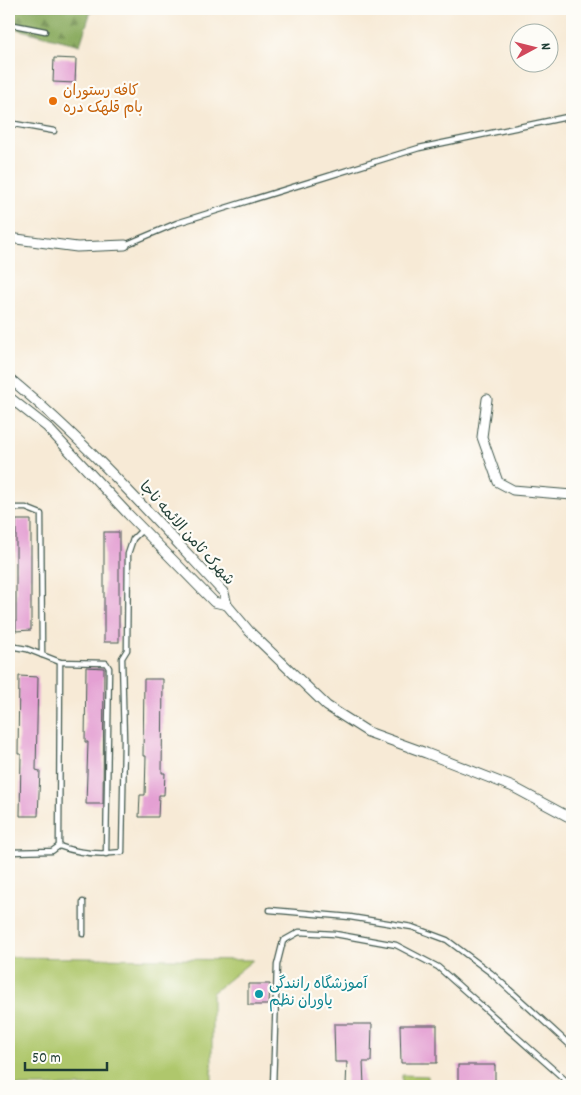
<svg xmlns="http://www.w3.org/2000/svg" width="581" height="1095" viewBox="0 0 581 1095" font-family="Dekko,'Playpen Sans Arabic',sans-serif">
  <style>
    .grass { fill: #afc76c; stroke: #678250 }
    .forest { fill: url(#forest-firs); stroke: #55744a }
    .building { fill: #e4a0d3 }
    .lines { fill: none; stroke-linecap: round; stroke-linejoin: round }
    .lane-casing { stroke: #3f574c; stroke-width: 7 }
    .street-casing { stroke: #3f574c; stroke-width: 11 }
    .lane { stroke: #fff; stroke-width: 4.5 }
    .street { stroke: #fff; stroke-width: 9 }
    .food-dot { fill: #e8710a; stroke: #fdfcf7; stroke-width: 2 }
    .culture-dot { fill: #0f9aa8; stroke: #fdfcf7; stroke-width: 2 }
    .labels { text-anchor: middle; dominant-baseline: central; stroke-width: 4.5; stroke-linejoin: round; paint-order: stroke }
    .food-label { font-size: 15px; fill: #c56008; stroke: #fdfcf7; text-anchor: start }
    .street-label { font-size: 15px; fill: #1f3d34; stroke: #fdfcf7 }
    .culture-label { font-size: 15px; fill: #0d838f; stroke: #fdfcf7; text-anchor: start }
  </style>
  <defs>
    <pattern id="forest-firs" width="22" height="20" patternUnits="userSpaceOnUse" patternTransform="scale(1.25)"><rect width="22" height="20" fill="#8bac60"/><path d="M5 1l3.5 6h-7zM16 11l3.5 6h-7z" fill="#718d50"/></pattern>
  </defs>
  <rect width="100%" height="100%" fill="#fdfcf7"/>
  <filter id="ink" filterUnits="userSpaceOnUse"><feTurbulence type="fractalNoise" baseFrequency=".02" numOctaves="2"/><feDisplacementMap in="SourceGraphic" scale="10" xChannelSelector="R" yChannelSelector="G"/><feConvolveMatrix kernelMatrix="1 2 1 2 8 2 1 2 1" color-interpolation-filters="sRGB"/></filter>
  <filter id="wash" filterUnits="userSpaceOnUse"><feTurbulence type="fractalNoise" baseFrequency=".0096" numOctaves="4" result="noise"/><feDisplacementMap in="SourceGraphic" scale="20" xChannelSelector="R" yChannelSelector="G"/><feGaussianBlur stdDeviation="1.12" result="paint"/><feColorMatrix in="noise" values="0 0 0 0 0 0 0 0 0 0 0 0 0 0 0 0 0 1.4 0 .05"/><feComposite in="paint" operator="in"/></filter>
  <g filter="url(#wash)">
    <rect width="100%" height="100%" fill="#f7ead6"/>
    <g class="grass">
      <polygon points="9,957 253,960 212,993 212,1086 9,1086"/>
      <polygon points="402,1075 428,1076 428,1086 402,1086"/>
    </g>
    <polygon class="forest" points="9,9 96,9 90,14 80,45 9,27"/>
    <g id="blocks">
      <g class="building">
        <polygon points="54,58 76,59 75,83 53,82"/>
        <polygon points="16,520 31,520 31,630 16,631"/>
        <rect x="104" y="532" width="15" height="110"/>
        <polygon points="86,667 104,668 103,804 86,804 88,742 85,742"/>
        <polygon points="19,676 38,677 36,770 40,771 38,816 20,816 21,754 18,754"/>
        <polygon points="144,679 163,679 162,773 165,773 164,795 159,795 158,817 139,817 140,795 145,795 146,756 143,756"/>
        <polygon points="248,984 270,984 269,1005 248,1005"/>
        <polygon points="334,1024 372,1024 371,1062 363,1062 364,1086 346,1086 347,1062 335,1062"/>
        <polygon points="400,1025 437,1025 437,1063 401,1063"/>
        <rect x="458" y="1065" width="37" height="21"/>
      </g>
    </g>
  </g>
  <g filter="url(#ink)">
    <use href="#blocks" fill-opacity="0" stroke="#3f574c" stroke-width="1"/>
    <g class="lines">
      <defs>
        <g id="lane">
          <polyline points="9,24 45,31"/>
          <polyline points="9,123 54,131"/>
          <polyline points="125,245 177,223 419,148 572,116"/>
          <polyline points="9,508 26,508 41,514 42,655"/>
          <polyline points="9,646 27,649 60,662 106,663 109,668 106,854"/>
          <path d="M59,846C80,854 99,855 122,852L124,741L122,658L127,650L128,554L133,539L143,529"/>
          <polyline points="59,846 60,662"/>
          <polyline points="11,852 52,851 59,846"/>
          <polyline points="270,910 350,917 412,927 447,940 491,973 572,1047"/>
          <polyline points="83,934 83,902"/>
          <polyline points="273,1086 277,965 283,941 299,932 335,934 396,945 438,967 572,1086"/>
        </g>
        <g id="street">
          <polyline points="9,238 77,247 125,245"/>
          <path d="M9,378C87,442 155,519 224,593L227,605L214,602L128,514L47,427L9,397"/>
          <polyline points="487,399 482,437 498,482 513,490 572,495"/>
          <polyline points="227,605 249,631 327,706 368,732 426,753 513,787 567,816 572,818"/>
        </g>
      </defs>
      <use href="#lane" class="lane-casing"/>
      <use href="#street" class="street-casing"/>
      <use href="#lane" class="lane"/>
      <use href="#street" class="street"/>
    </g>
  </g>
  <circle class="food-dot" cx="53" cy="101" r="5"/>
  <circle class="culture-dot" cx="259" cy="994" r="5"/>
  <g class="labels">
    <g class="food-label">
      <text x="63" y="92">کافه رستوران<tspan x="63" dy="17">بام قلهک دره</tspan></text>
    </g>
    <g class="street-label">
      <text transform="translate(186 534) rotate(48)">شهرک ثامن الائمه ناجا</text>
    </g>
    <g class="culture-label">
      <text x="269" y="985">آموزشگاه رانندگی<tspan x="269" dy="17">یاوران نظم</tspan></text>
    </g>
  </g>
  <rect width="581" height="1095" fill="none" stroke="#fdfcf7" stroke-width="30"/>
  <g transform="translate(534 48) rotate(83)"><circle r="24" fill="#fdfcf7" stroke="#a4b0a9"/>
  <path d="M0-4L9 19L0 12L-9 19Z" fill="#d1495b"/>
  <text y="-8" font-size="14" font-weight="bold" text-anchor="middle" fill="#1f3d34">N</text>
  </g>
  <path d="M25 1062v8h82v-8" fill="none" stroke="#1f3d34" stroke-width="2.5"/>
  <text x="32" y="1062" font-size="15" fill="#1f3d34" stroke="#fdfcf7" stroke-width="4" paint-order="stroke">50 m</text>
</svg>
